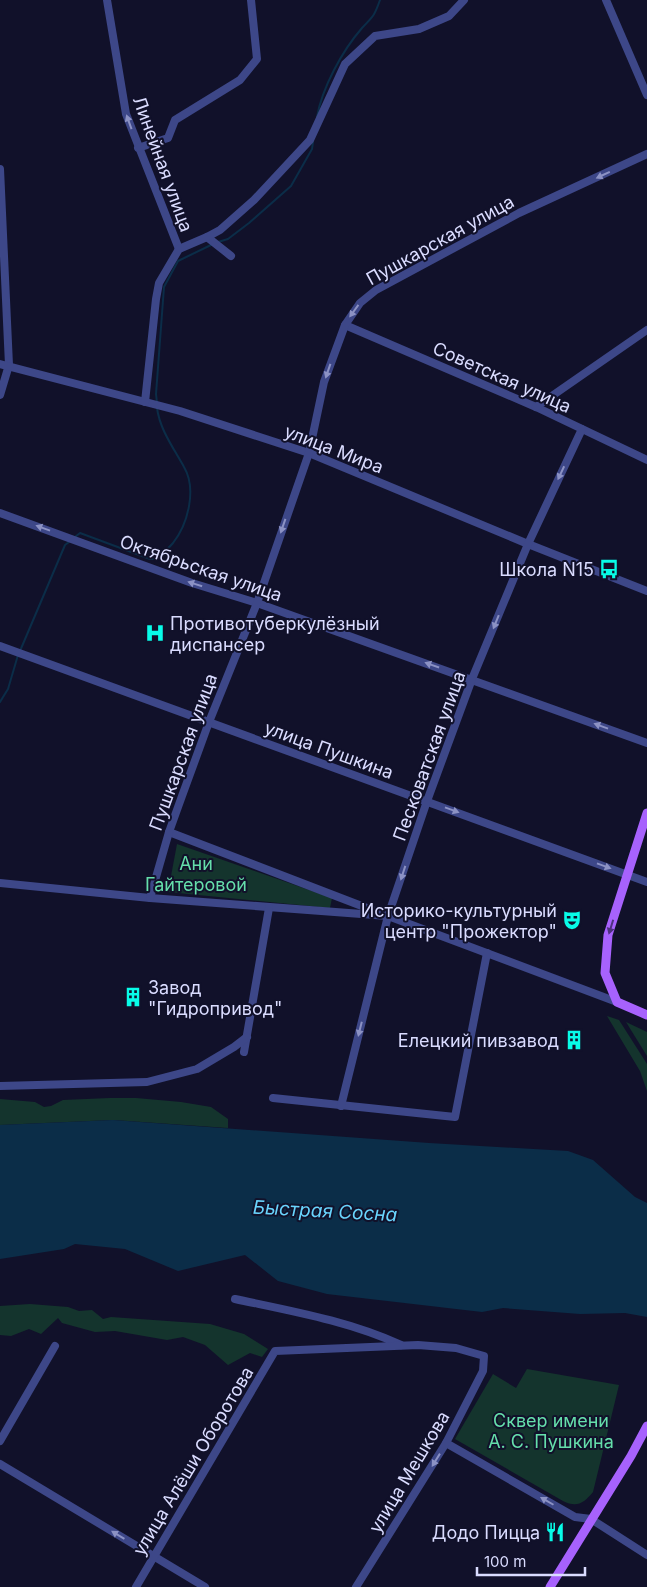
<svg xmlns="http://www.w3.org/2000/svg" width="647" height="1587" viewBox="0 0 647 1587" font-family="Inter,sans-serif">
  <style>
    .green { fill: #14342d }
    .water { fill: #0b2d48 }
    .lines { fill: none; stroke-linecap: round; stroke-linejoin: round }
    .stream { stroke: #0b2d48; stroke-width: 2 }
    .minor { stroke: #3d4788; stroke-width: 8 }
    .major { stroke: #a762fd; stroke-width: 9 }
    .oneway { fill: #8c92c4 }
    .oneway2 { fill: #4d317e }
    .labels { text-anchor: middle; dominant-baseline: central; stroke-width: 4; stroke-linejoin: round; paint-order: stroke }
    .street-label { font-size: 18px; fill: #dadcff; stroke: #11112a }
    .poi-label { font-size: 18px; fill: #dadcff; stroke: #11112a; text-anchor: end }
    .park-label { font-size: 18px; fill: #65dfab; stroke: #11112a }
    .water-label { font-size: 19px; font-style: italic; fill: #69d4fd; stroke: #11112a }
  </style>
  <rect width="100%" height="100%" fill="#11112a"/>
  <g class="green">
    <polygon points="177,844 332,898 330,908 168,892"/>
    <polygon points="607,1016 619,1020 647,1064 647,1091 640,1071"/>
    <polygon points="626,1022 647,1032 647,1056"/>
    <polygon points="110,1098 136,1098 181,1102 211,1107 228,1119 228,1128 113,1120 0,1125 0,1099 35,1102 44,1107 51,1106 63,1100"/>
    <polygon points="30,1304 68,1307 79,1311 92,1310 103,1319 111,1317 210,1324 244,1334 268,1349 262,1357 250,1353 228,1365 205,1345 183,1337 167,1340 115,1331 95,1332 62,1323 58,1318 41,1334 29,1329 11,1336 0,1335 0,1306"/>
    <path d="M527,1369L619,1385L593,1492C584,1503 577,1508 563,1501L455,1439L493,1374L516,1388Z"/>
  </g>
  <polygon class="water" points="113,1120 429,1143 568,1151 593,1160 635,1197 647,1203 647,1317 625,1313 580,1314 503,1308 482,1312 327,1294 278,1281 245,1255 178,1271 125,1249 75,1244 64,1249 0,1259 0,1125"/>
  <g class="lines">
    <g class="stream">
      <path d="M317,117C322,88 342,51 362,28C373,16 374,17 380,0"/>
      <polyline points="218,242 228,239 249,223 291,186 312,149 313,142"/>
      <polyline points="157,403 156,394 164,287 178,261 211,245"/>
      <path d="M75,537L80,533L150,559H156C162,554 168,549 173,543C188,524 197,489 184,467C173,447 160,430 157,408"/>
      <polyline points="20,651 65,545 69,542"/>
      <polyline points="0,702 8,689 18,655"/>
    </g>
    <g class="minor">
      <polyline points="107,0 126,114 179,249"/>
      <polyline points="606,0 647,95"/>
      <polyline points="138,148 168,138 175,120 240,80 257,59 251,0"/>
      <polyline points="0,169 9,365 0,395"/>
      <polyline points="207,237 231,256"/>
      <polyline points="345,325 536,407 647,460"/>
      <polyline points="0,364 180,411 309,453 528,544 647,591"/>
      <polyline points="145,402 156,299 159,283 179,249 207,237 220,230 254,200 310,140 345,64 375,36 419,29 449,16 464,0"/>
      <polyline points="536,407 647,330"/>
      <polyline points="0,513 192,583 257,603 647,743"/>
      <polyline points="0,646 647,882"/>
      <polyline points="169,832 380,913"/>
      <polyline points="0,883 150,898 388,916 617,1002"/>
      <polyline points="150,898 169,832 182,796 209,722 257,603 309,453 324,382 345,325 360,303 376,290 519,213 647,154"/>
      <polyline points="244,1052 269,908"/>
      <polyline points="0,1086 147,1082 197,1069 234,1047 247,1037"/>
      <polyline points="273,1098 455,1117 487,953"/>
      <polyline points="341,1106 388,916 427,801 472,679 528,544 582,429"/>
      <path d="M235,1299C291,1311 349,1321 401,1345"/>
      <polyline points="0,1441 55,1346"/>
      <polyline points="446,1443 575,1517 591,1519 647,1555"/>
      <polyline points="0,1464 205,1587"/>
      <polyline points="136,1587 275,1351 418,1345 456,1348 484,1356 483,1371 446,1443 356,1587"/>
    </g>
    <g class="major">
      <polyline points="647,813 608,935 605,973 617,1002 647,1015"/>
      <polyline points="550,1587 631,1456 647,1426"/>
    </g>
  </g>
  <defs><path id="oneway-solid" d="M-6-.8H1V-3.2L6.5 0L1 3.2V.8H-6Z" transform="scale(1.25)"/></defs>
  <g class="oneway">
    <use href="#oneway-solid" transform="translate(129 122) rotate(-110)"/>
    <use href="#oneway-solid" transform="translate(603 175) rotate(155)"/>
    <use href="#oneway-solid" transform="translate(354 311) rotate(126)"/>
    <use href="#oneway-solid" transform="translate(328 371) rotate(109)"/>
    <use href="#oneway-solid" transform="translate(561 473) rotate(115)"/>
    <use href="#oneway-solid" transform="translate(283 526) rotate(109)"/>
    <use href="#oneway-solid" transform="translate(43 528) rotate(-160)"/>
    <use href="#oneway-solid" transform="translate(195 584) rotate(-162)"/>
    <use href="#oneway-solid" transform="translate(496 622) rotate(112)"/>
    <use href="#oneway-solid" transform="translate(432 665) rotate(-161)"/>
    <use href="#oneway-solid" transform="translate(601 726) rotate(-160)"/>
    <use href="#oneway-solid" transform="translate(452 810) rotate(20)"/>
    <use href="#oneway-solid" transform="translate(604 866) rotate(20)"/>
    <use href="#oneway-solid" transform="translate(403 873) rotate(108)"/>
    <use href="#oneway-solid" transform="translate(360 1029) rotate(104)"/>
    <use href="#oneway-solid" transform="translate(436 1460) rotate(122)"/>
    <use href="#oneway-solid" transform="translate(547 1501) rotate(-150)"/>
    <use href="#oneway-solid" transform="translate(118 1535) rotate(-149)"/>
  </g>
  <use class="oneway2" href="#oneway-solid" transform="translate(611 927) rotate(107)"/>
  <defs>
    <symbol id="bus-bare" viewBox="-9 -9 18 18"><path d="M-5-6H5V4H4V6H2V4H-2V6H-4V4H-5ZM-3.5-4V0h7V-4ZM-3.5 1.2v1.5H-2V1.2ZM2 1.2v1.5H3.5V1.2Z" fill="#08fce8" stroke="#11112a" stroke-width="2.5" paint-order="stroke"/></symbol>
    <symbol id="hospital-bare" viewBox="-9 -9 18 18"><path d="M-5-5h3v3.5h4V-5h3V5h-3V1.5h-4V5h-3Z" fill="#08fce8" stroke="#11112a" stroke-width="2.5" paint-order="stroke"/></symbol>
    <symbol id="theatre-bare" viewBox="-9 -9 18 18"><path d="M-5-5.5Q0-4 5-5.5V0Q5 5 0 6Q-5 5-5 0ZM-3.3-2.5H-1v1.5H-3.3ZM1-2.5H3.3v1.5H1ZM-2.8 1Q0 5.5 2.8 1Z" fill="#08fce8" stroke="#11112a" stroke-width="2.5" paint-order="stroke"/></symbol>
    <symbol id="building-bare" viewBox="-9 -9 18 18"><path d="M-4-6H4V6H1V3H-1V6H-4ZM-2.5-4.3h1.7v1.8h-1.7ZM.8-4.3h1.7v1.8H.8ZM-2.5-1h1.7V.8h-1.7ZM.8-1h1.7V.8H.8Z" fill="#08fce8" stroke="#11112a" stroke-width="2.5" paint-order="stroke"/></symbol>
    <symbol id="restaurant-bare" viewBox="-9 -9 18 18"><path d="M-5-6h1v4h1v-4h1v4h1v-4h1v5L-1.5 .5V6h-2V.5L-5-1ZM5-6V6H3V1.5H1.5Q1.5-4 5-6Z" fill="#08fce8" stroke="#11112a" stroke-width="2.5" paint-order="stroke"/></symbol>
  </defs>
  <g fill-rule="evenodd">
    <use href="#bus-bare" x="595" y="555" width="28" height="28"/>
    <use href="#hospital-bare" x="141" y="619" width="28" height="28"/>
    <use href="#theatre-bare" x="558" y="906" width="28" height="28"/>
    <use href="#building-bare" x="119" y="983" width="28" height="28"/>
    <use href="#building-bare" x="560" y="1026" width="28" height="28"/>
    <use href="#restaurant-bare" x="541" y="1518" width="28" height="28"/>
  </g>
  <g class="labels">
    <g class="street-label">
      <text transform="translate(163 164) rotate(70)">Линейная улица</text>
      <text transform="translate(440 240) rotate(-29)">Пушкарская улица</text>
      <text transform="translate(502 377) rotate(24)">Советская улица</text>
      <text transform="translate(334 449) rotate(21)">улица Мира</text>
      <text transform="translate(201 568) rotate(19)">Октябрьская улица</text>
      <text transform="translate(329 750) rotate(20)">улица Пушкина</text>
      <text transform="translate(183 752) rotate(-70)">Пушкарская улица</text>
      <text transform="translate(429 756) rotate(-70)">Песковатская улица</text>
      <text transform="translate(193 1461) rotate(-59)">улица Алёши Оборотова</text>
      <text transform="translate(409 1472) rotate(-59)">улица Мешкова</text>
    </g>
    <g class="poi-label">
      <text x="594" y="569">Школа N15</text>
      <text x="170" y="623" text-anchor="start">Противотуберкулёзный<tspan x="170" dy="21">диспансер</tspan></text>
      <text x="557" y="910">Историко-культурный<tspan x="557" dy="21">центр "Прожектор"</tspan></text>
      <text x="148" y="987" text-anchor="start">Завод<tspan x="148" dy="21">"Гидропривод"</tspan></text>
      <text x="559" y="1040">Елецкий пивзавод</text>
      <text x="540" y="1532">Додо Пицца</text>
    </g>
    <g class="park-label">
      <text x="196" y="863">Ани<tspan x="196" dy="21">Гайтеровой</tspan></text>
      <text x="551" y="1420">Сквер имени<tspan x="551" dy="21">А. С. Пушкина</tspan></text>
    </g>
    <g class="water-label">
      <text transform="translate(325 1211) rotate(3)">Быстрая Сосна</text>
    </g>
  </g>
  <path d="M477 1567v8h108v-8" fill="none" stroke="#dadcff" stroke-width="2.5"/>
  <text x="484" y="1567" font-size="15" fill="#dadcff" stroke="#11112a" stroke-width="4" paint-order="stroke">100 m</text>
</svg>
